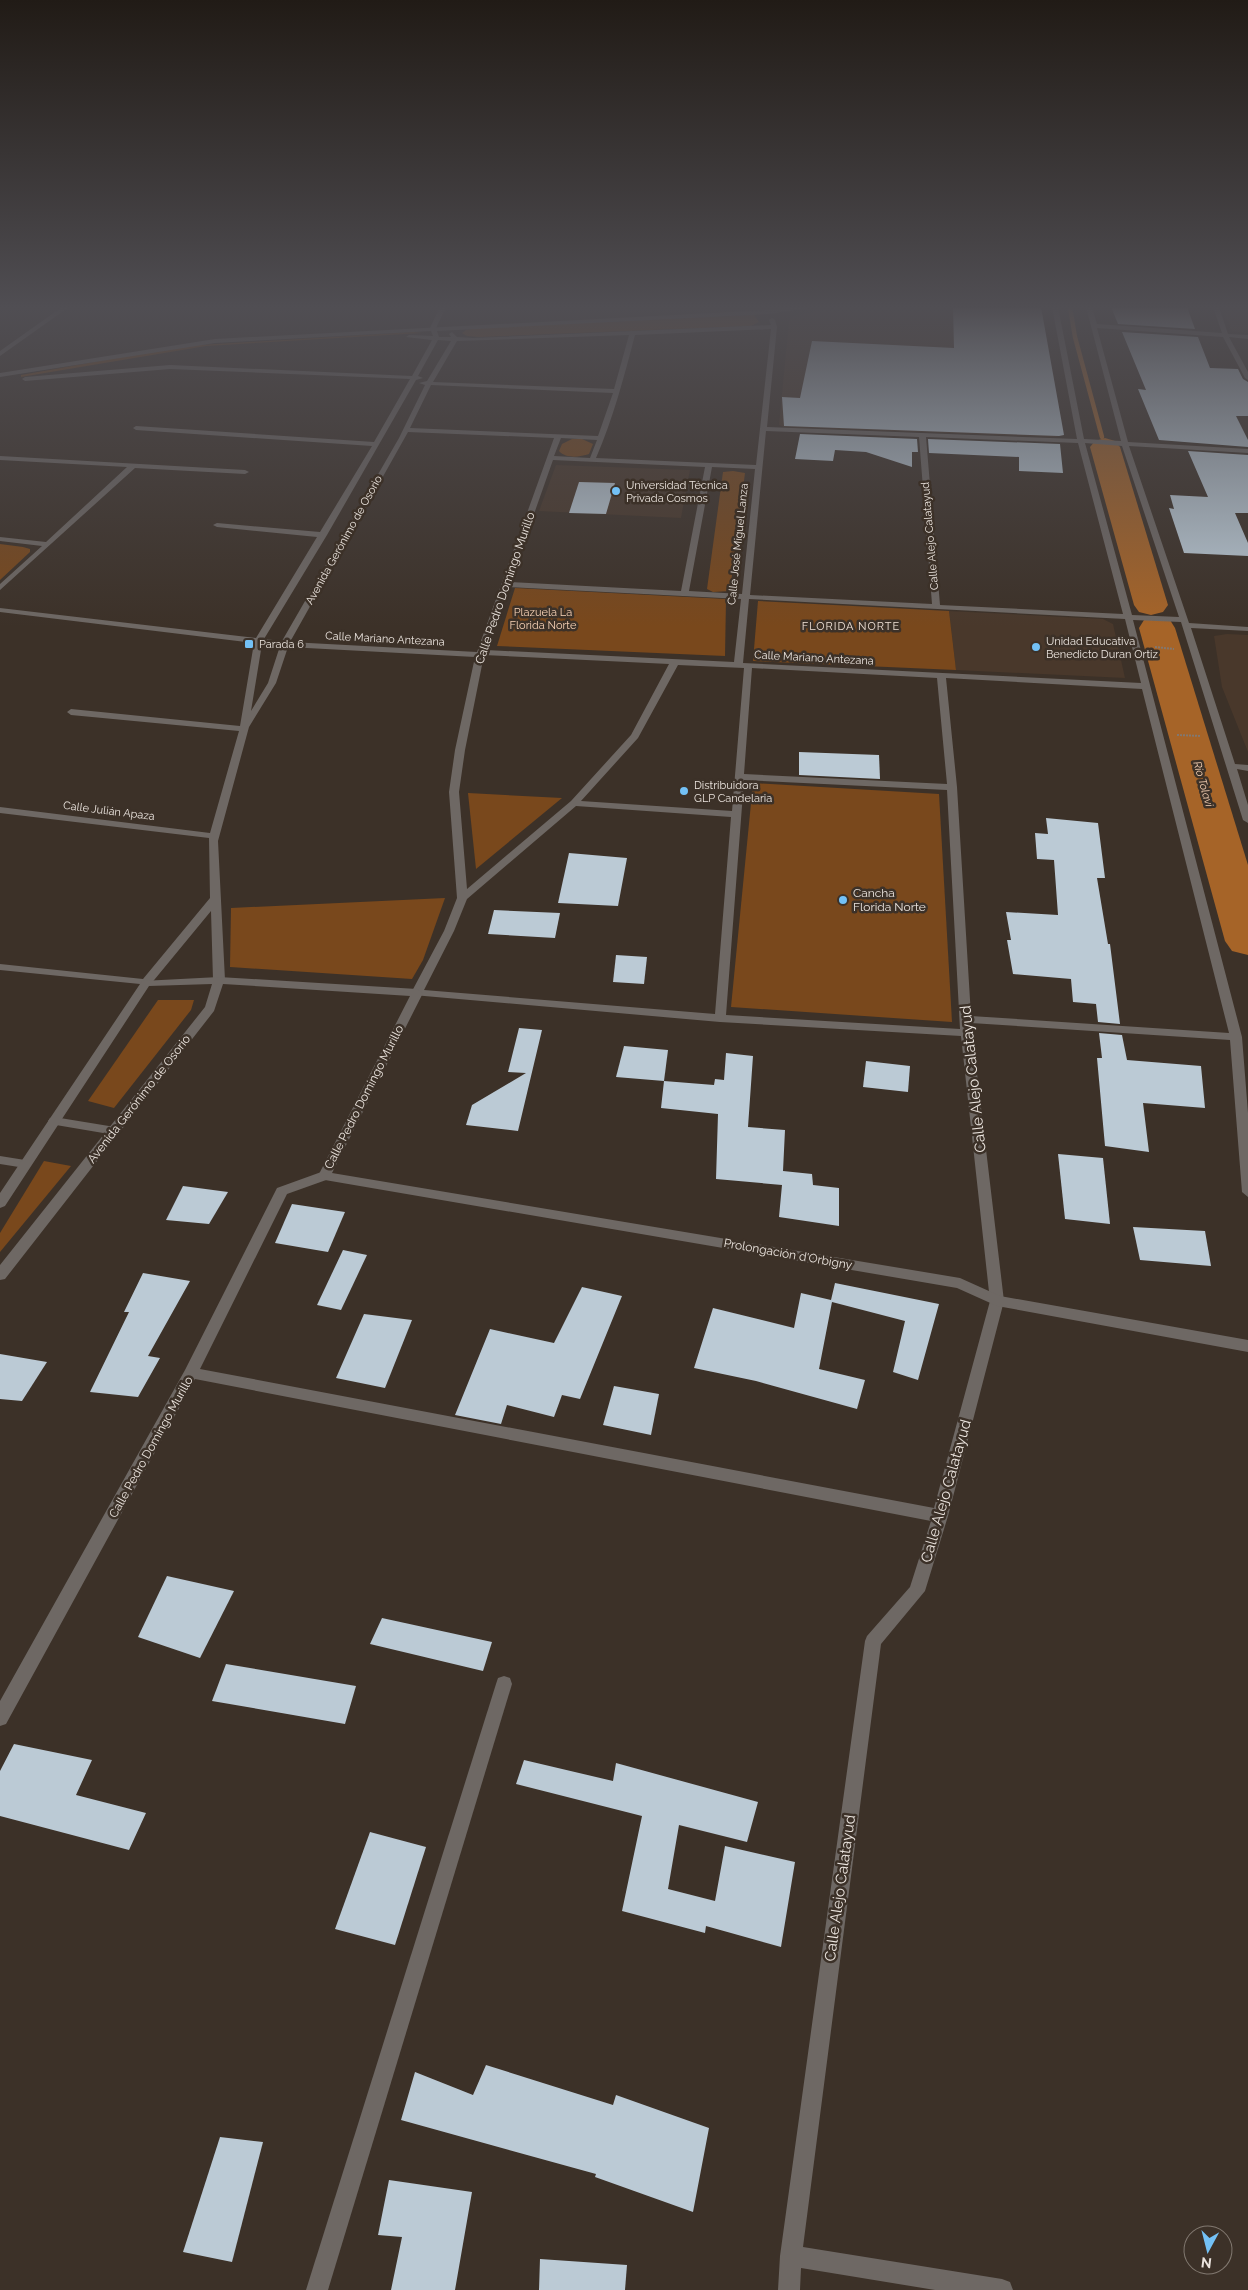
<svg xmlns="http://www.w3.org/2000/svg" width="1248" height="2290" viewBox="0 0 1248 2290" font-family="Raleway,sans-serif">
  <style>
    .built { fill: #49382b }
    .green { fill: #79481c }
    .lines { fill: none; stroke-linecap: round; stroke-linejoin: round }
    .stream { stroke: #a66428; stroke-width: 4.5 }
    .river { fill: #a66428; fill-rule: evenodd }
    .building { fill: #bbcad5 }
    .path { stroke: #827871; stroke-width: 2; stroke-dasharray: 2 1; stroke-linecap: butt }
    .service { stroke: #6e6864; stroke-width: 5.5 }
    .minor { fill: #6e6864; fill-rule: evenodd }
    .tertiary { fill: #6e6864; fill-rule: evenodd }
    .poi-dot { fill: #73c1f6; stroke: #3c3128; stroke-width: 2 }
    .labels { text-anchor: middle; dominant-baseline: central; stroke-width: 5; stroke-linejoin: round; paint-order: stroke }
    .far-poi-label { font-size: 11px; fill: #ebe4de; stroke: #3c3128; text-anchor: start }
    .far-street-label { font-size: 11px; fill: #ebe4de; stroke: #3c3128 }
    .far-park-label { font-size: 11px; fill: #f8d2b6; stroke: #3c3128 }
    .far-neighbourhood-label { font-size: 11px; letter-spacing: 1px; fill: #f0e1d6; stroke: #3c3128 }
    .far-water-label { font-size: 11px; font-style: italic; fill: #f7d2b5; stroke: #3c3128 }
    .street-label { font-size: 12px; fill: #ebe4de; stroke: #3c3128 }
    .poi-label { font-size: 12px; fill: #ebe4de; stroke: #3c3128; text-anchor: start }
    .near-street-label { font-size: 15px; fill: #ebe4de; stroke: #3c3128 }
  </style>
  <rect width="100%" height="100%" fill="#3c3128"/>
  <g class="built">
    <polygon points="840,307 1041,307 1064,435 1055,437 784,427 779,425 789,321 793,316"/>
    <polygon points="1223,309 1248,310 1248,333 1235,332 1231,330"/>
    <polygon points="556,465 690,470 681,518 539,511"/>
    <polygon points="949,611 1103,619 1113,624 1125,678 956,670"/>
    <polygon points="1227,634 1248,635 1248,752 1222,687 1214,636"/>
  </g>
  <g class="green">
    <polygon points="754,315 759,322 751,326 479,337 467,336 462,333 466,330 477,328"/>
    <polygon points="413,332 422,333 206,346 21,377 21,375 184,346"/>
    <path d="M572,439H582L593,444L589,454C580,457 566,459 559,451L562,444Z"/>
    <polygon points="733,471 745,473 730,591 713,592 707,589 723,472"/>
    <polygon points="0,544 23,547 30,549 30,552 0,580"/>
    <polygon points="515,588 726,599 725,656 497,646"/>
    <polygon points="758,601 949,611 956,670 753,661"/>
    <polygon points="753,783 939,794 952,1022 731,1007"/>
    <polygon points="468,793 562,798 476,869"/>
    <polygon points="445,898 423,960 412,979 230,967 231,908"/>
    <polygon points="158,1000 194,1000 191,1010 114,1108 88,1101"/>
    <polygon points="44,1161 71,1166 0,1252 0,1233"/>
  </g>
  <g class="lines">
    <polyline class="stream" points="1070,307 1075,337 1102,437"/>
    <g class="river">
      <polygon points="1105,438 1115,441 1120,447 1168,605 1163,612 1151,615 1139,612 1134,605 1090,447 1095,441"/>
      <polygon points="1157,617 1170,620 1175,628 1248,865 1248,955 1232,951 1225,941 1139,628 1144,620"/>
    </g>
  </g>
  <g class="building">
    <polygon points="953,307 1041,307 1064,435 1059,436 784,426 782,397 800,398 812,341 954,348"/>
    <polygon points="1111,307 1187,307 1195,329 1118,324"/>
    <polygon points="1122,332 1198,337 1210,368 1238,369 1243,379 1248,382 1248,416 1236,416 1248,440 1248,447 1159,440 1138,389 1146,390"/>
    <polygon points="800,434 917,439 918,452 912,452 912,467 866,452 835,450 833,461 795,459"/>
    <polygon points="928,439 1060,444 1063,473 1019,471 1019,457 929,453"/>
    <polygon points="1188,451 1248,455 1248,513 1235,513 1248,543 1248,556 1184,553 1169,508 1174,509 1170,495 1208,497"/>
    <polygon points="579,482 615,483 606,514 569,513"/>
    <polygon points="799,752 879,755 880,779 799,775"/>
    <polygon points="1046,818 1098,823 1105,878 1097,878 1108,944 1110,944 1120,1024 1098,1022 1096,1004 1073,1002 1071,979 1013,974 1007,940 1011,940 1006,912 1058,915 1054,860 1037,859 1035,833 1048,834"/>
    <polygon points="569,853 627,858 618,906 558,903"/>
    <polygon points="494,910 560,913 555,938 488,934"/>
    <polygon points="616,955 647,957 644,984 613,982"/>
    <polygon points="519,1028 542,1030 518,1131 466,1125 472,1105 526,1073 508,1072"/>
    <polygon points="1099,1033 1122,1035 1127,1060 1201,1066 1205,1108 1143,1103 1149,1152 1105,1146 1097,1058 1102,1058"/>
    <polygon points="624,1046 668,1050 664,1081 616,1077"/>
    <polygon points="726,1053 753,1056 748,1127 785,1130 783,1171 812,1174 813,1185 839,1188 839,1226 779,1217 782,1185 716,1179 718,1114 661,1108 664,1081 714,1085 715,1079 724,1080"/>
    <polygon points="866,1061 910,1066 908,1092 863,1087"/>
    <polygon points="1058,1154 1103,1158 1110,1224 1065,1219"/>
    <polygon points="183,1186 228,1192 209,1224 166,1220"/>
    <polygon points="292,1204 345,1212 328,1252 275,1243"/>
    <polygon points="1133,1227 1205,1231 1211,1266 1140,1260"/>
    <polygon points="343,1250 367,1255 341,1310 317,1305"/>
    <polygon points="143,1273 190,1281 148,1356 160,1358 138,1397 90,1392 129,1312 124,1312"/>
    <polygon points="835,1283 939,1304 918,1380 893,1372 905,1321 832,1302 819,1369 865,1380 857,1409 756,1381 694,1368 713,1308 794,1328 801,1293 831,1300"/>
    <polygon points="582,1287 622,1296 580,1399 562,1395 554,1417 507,1405 501,1424 455,1415 490,1329 554,1343"/>
    <polygon points="364,1314 412,1320 385,1388 336,1378"/>
    <polygon points="0,1354 47,1362 22,1401 0,1399"/>
    <polygon points="614,1386 659,1394 651,1435 603,1425"/>
    <polygon points="167,1576 234,1591 200,1658 138,1637"/>
    <polygon points="382,1618 492,1642 483,1671 370,1644"/>
    <polygon points="226,1664 356,1686 345,1724 212,1701"/>
    <polygon points="14,1744 92,1760 76,1795 146,1813 129,1850 0,1816 0,1771"/>
    <polygon points="524,1760 613,1781 616,1763 758,1802 747,1842 679,1825 668,1889 715,1901 725,1846 795,1862 781,1947 706,1926 705,1933 622,1911 642,1816 516,1784"/>
    <polygon points="370,1832 426,1847 395,1945 335,1929"/>
    <polygon points="486,2065 613,2105 616,2095 709,2128 693,2212 595,2177 596,2174 401,2120 415,2072 473,2095"/>
    <polygon points="220,2137 263,2142 232,2262 183,2252"/>
    <polygon points="389,2180 472,2192 455,2290 391,2290 402,2237 378,2235"/>
    <polygon points="540,2259 627,2265 625,2290 539,2290"/>
  </g>
  <g class="lines">
    <g class="path">
      <polyline points="1155,647 1174,649"/>
      <polyline points="1177,735 1201,736"/>
    </g>
    <polyline class="service" points="433,328 443,307"/>
    <g class="minor">
      <path d="M798,307H815L769,314L437,331L439,337H451L449,334L452,332L457,337L473,338L771,325L769,320L772,318L775,320L777,327L767,427L1077,439L1052,307H1058L1084,439L1121,441L1086,307H1092L1097,324L1222,333L1213,307H1219L1228,334L1248,335V339L1229,337L1248,372V380L1245,378L1223,337L1097,328L1128,442L1248,449V453L1129,446L1189,623L1248,627V631L1191,628L1235,764L1248,765V771L1237,769L1248,805V823L1243,820L1181,622L1133,620L1242,1037L1248,1113V1197L1242,1192L1230,1040L971,1023L1004,1301L948,1516L925,1591L881,1644L803,2247L1002,2279L1010,2282L1013,2290H935L801,2268L800,2290H778L780,2256L865,1641L867,1636L910,1587L931,1521L195,1379L6,1724L0,1726V1701L185,1370L277,1188L324,1171L329,1173L330,1176L329,1179L287,1194L200,1369L934,1508L990,1301L961,1036L720,1022L413,995L411,993L444,931L457,898L449,792L455,750L475,657L288,647L276,683L249,727L218,841L225,980L223,982L219,983L213,980L211,911L150,985L0,970V964L143,979L210,898L209,838L0,813V807L210,833L239,731L71,715L67,712L71,709L240,726L254,643L0,612V608L256,638L317,537L217,527L213,525L217,523L320,532L372,446L136,430L133,428L136,426L374,442L410,379L170,369L25,381L22,379L25,377L170,365L412,376L432,340L406,337L409,335L433,336L431,331L215,343L0,377V373L215,339L769,310ZM771,329L756,465L596,458C613,419 624,377 635,335ZM629,335L614,389L433,382L457,341ZM438,340L451,341L427,381L419,383L425,385L399,438L282,641L264,639L327,535L416,380L423,378L418,376ZM431,385L613,393L598,436L410,428ZM766,431L919,437L932,604L750,595ZM408,432L554,438L477,652L290,642ZM926,437L1078,443L1123,614L940,605ZM561,438L597,440L590,458L554,456ZM1085,443L1122,446L1179,617L1132,615ZM553,460L705,467L681,591L510,582ZM712,467L755,469L742,594L689,591ZM508,587L741,599L734,662L486,650ZM749,599L1125,619L1141,683L743,663ZM262,644L280,646L268,683L251,711ZM484,655L669,664L631,735L571,801L467,889L459,792L465,750ZM678,665L744,668L732,811L581,801L638,738ZM752,668L937,678L947,784L744,774ZM946,678L1142,689L1229,1033L971,1016L957,787ZM744,780L947,790L960,1029L726,1015ZM576,806L731,817L715,1014L424,990L454,931L467,899Z"/>
      <polygon points="0,456 245,470 249,472 245,474 135,468 0,590 0,584 42,546 0,541 0,537 46,542 127,467 0,460"/>
      <polygon points="54,1117 115,1127 121,1131 115,1135 50,1124 48,1121 50,1118"/>
      <polygon points="0,1156 25,1160 31,1164 25,1168 0,1164"/>
      <polygon points="504,1676 510,1678 512,1684 328,2290 306,2290 496,1684 498,1678"/>
    </g>
    <g class="tertiary">
      <polygon points="62,307 69,307 0,356 0,351"/>
      <polygon points="219,977 417,989 423,993 332,1173 960,1278 1000,1296 1248,1340 1248,1352 997,1306 957,1288 319,1179 318,1176 410,996 223,984 214,1011 5,1279 0,1280 0,1265 205,1007 212,984 149,986 5,1206 0,1208 0,1193 142,981"/>
    </g>
  </g>
  <linearGradient id="sky" x2="0" y2="1"><stop stop-color="#211b16"/><stop offset="0.49" stop-color="#504e53"/><stop offset="1" stop-color="#504e53" stop-opacity="0"/></linearGradient>
  <rect width="1248" height="627" fill="url(#sky)"/>
  <g class="poi-dot">
    <circle cx="616" cy="491" r="5"/>
    <rect x="244" y="639" width="10" height="10" rx="2.5"/>
    <circle cx="1036" cy="647" r="5"/>
    <circle cx="684" cy="791" r="5"/>
    <circle cx="843" cy="900" r="5"/>
  </g>
  <g class="labels">
    <g class="far-poi-label">
      <text x="626" y="485">Universidad Técnica<tspan x="626" dy="13">Privada Cosmos</tspan></text>
      <text x="1046" y="641">Unidad Educativa<tspan x="1046" dy="13">Benedicto Duran Ortiz</tspan></text>
      <text x="259" y="644">Parada 6</text>
      <text x="694" y="785">Distribuidora<tspan x="694" dy="13">GLP Candelaria</tspan></text>
    </g>
    <g class="far-street-label">
      <text transform="translate(930 536) rotate(-95)">Calle Alejo Calatayud</text>
      <text transform="translate(344 540) rotate(-61)">Avenida Gerónimo de Osorio</text>
      <text transform="translate(738 544) rotate(-84)">Calle José Miguel Lanza</text>
      <text transform="translate(385 639) rotate(3)">Calle Mariano Antezana</text>
      <text transform="translate(814 658) rotate(3)">Calle Mariano Antezana</text>
      <text transform="translate(109 811) rotate(7)">Calle Julián Apaza</text>
    </g>
    <g class="far-park-label">
      <text x="543" y="612">Plazuela La<tspan x="543" dy="13">Florida Norte</tspan></text>
    </g>
    <g class="far-neighbourhood-label">
      <text x="851" y="626">FLORIDA NORTE</text>
    </g>
    <g class="far-water-label">
      <text transform="translate(1203 784) rotate(74)">Río Tolavi</text>
    </g>
    <g class="street-label">
      <text transform="translate(505 588) rotate(-71)">Calle Pedro Domingo Murillo</text>
      <text transform="translate(364 1097) rotate(-63)">Calle Pedro Domingo Murillo</text>
      <text transform="translate(139 1099) rotate(-52)">Avenida Gerónimo de Osorio</text>
      <text transform="translate(788 1254) rotate(10)">Prolongación d'Orbigny</text>
      <text transform="translate(151 1447) rotate(-61)">Calle Pedro Domingo Murillo</text>
    </g>
    <g class="poi-label">
      <text x="853" y="893">Cancha<tspan x="853" dy="14">Florida Norte</tspan></text>
    </g>
    <g class="near-street-label">
      <text transform="translate(973 1079) rotate(-96)">Calle Alejo Calatayud</text>
      <text transform="translate(946 1491) rotate(-74)">Calle Alejo Calatayud</text>
      <text transform="translate(840 1888) rotate(-82)">Calle Alejo Calatayud</text>
    </g>
  </g>
  <g transform="translate(1208 2250) rotate(187)"><circle r="24" fill="#3c3128" stroke="#827971"/>
  <path d="M0-4L9 19L0 12L-9 19Z" fill="#73c1f6"/>
  <text y="-8" font-size="14" font-weight="bold" text-anchor="middle" fill="#ebe4de">N</text>
  </g>
</svg>
